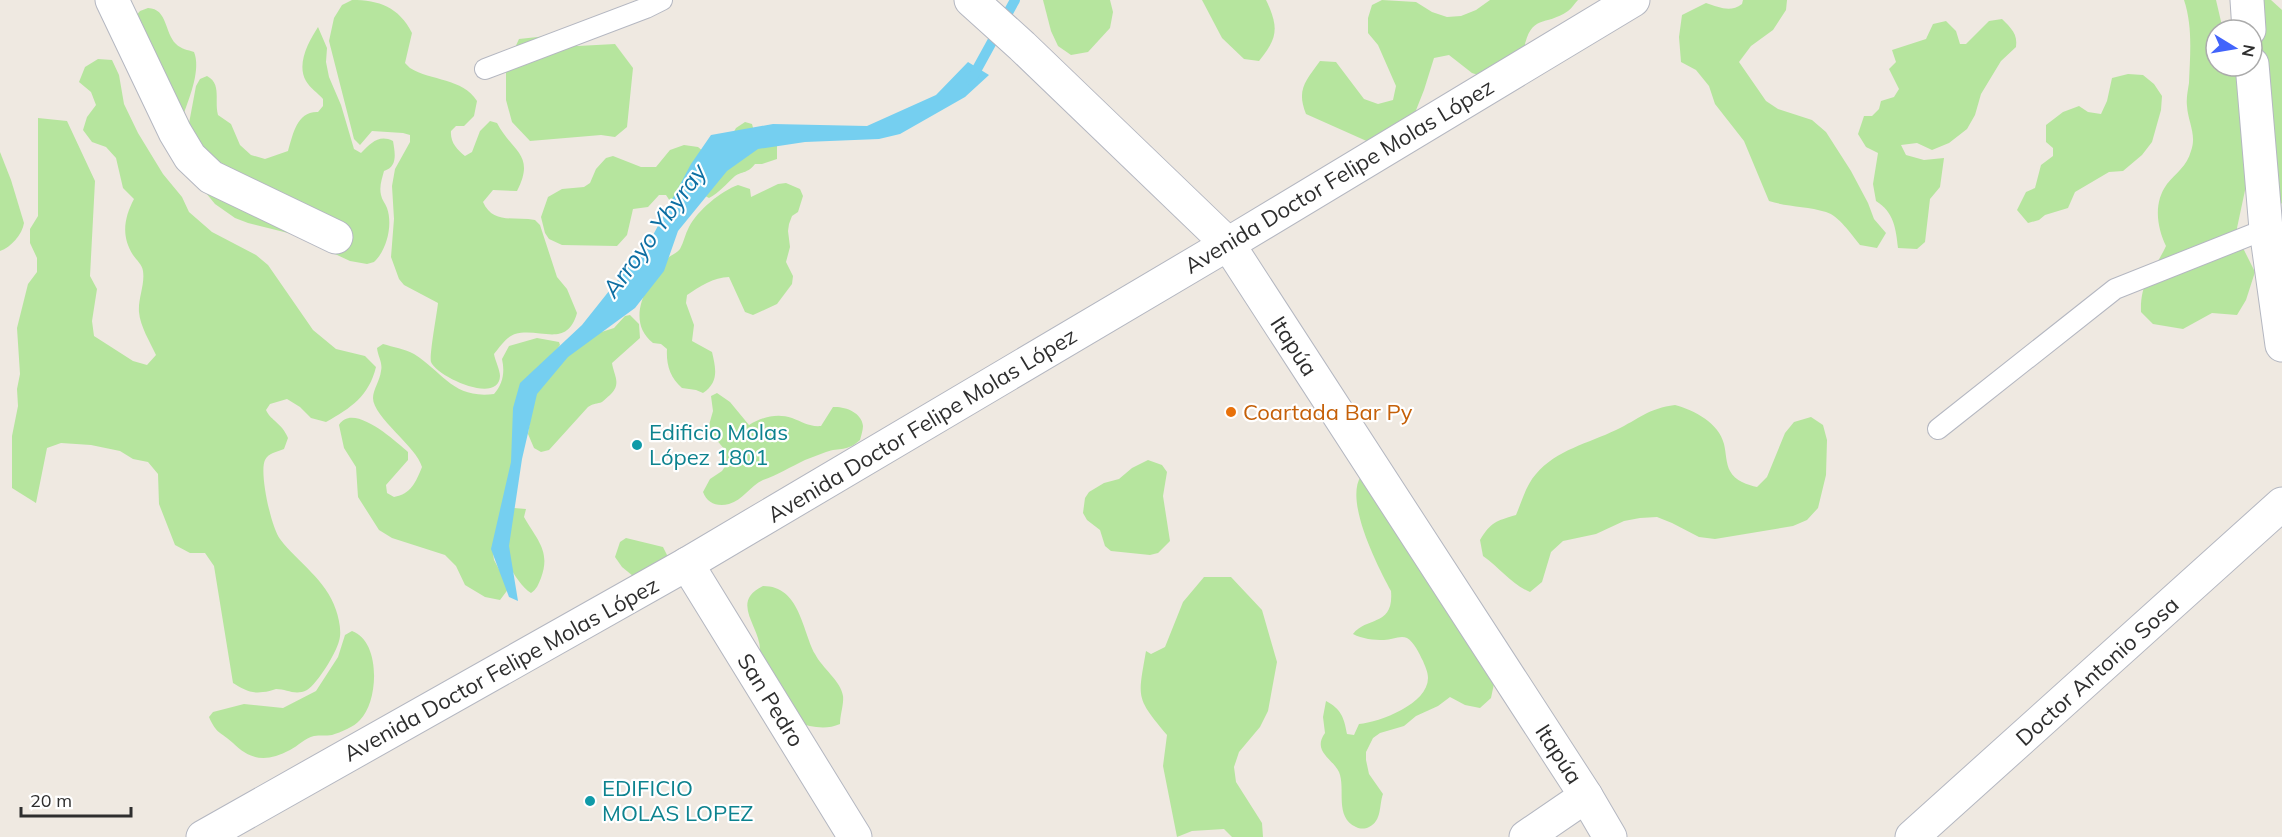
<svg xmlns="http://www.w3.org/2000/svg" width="2282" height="837" viewBox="0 0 2282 837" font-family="Mulish,sans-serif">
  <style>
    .green { fill: #b6e59e }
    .water { fill: #75cff0 }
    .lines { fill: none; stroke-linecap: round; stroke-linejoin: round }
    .stream { stroke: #75cff0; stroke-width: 10 }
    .lane-casing { stroke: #b4b7c1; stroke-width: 22 }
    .street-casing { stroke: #b4b7c1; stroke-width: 35 }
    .secondary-casing { stroke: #b4b7c1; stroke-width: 35 }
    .lane { stroke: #fff; stroke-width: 20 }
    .street { stroke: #fff; stroke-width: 33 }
    .secondary { stroke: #fff; stroke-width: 33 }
    .food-dot { fill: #e8710a; stroke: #fff; stroke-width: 2 }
    .culture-dot { fill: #0f9aa8; stroke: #fff; stroke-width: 2 }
    .labels { text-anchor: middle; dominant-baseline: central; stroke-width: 4.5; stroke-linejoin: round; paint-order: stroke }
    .street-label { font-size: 22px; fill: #2e2e2e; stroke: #fff }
    .food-label { font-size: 22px; fill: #c56008; stroke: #fff; text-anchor: start }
    .culture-label { font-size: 22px; fill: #0d838f; stroke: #fff; text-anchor: start }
    .water-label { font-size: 24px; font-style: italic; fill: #0d6fa3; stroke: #fff }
  </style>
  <rect width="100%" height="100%" fill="#efe9e1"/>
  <g class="green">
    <path d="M352,0C379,0 399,7 412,33L405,63L410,68C431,81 463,78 477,101L474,116L464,126H456L451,131C450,142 457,150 465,156L472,152L480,131L490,121L497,123C512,152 536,154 517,191L493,190L483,202C493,225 516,216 535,220L540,225L557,277L567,289L577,313C567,349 540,327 515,334C506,337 500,347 494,354C495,360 500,370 500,376C499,405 437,377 431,362C429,356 437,313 438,303L404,285L399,279L391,257L394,219L392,186L395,169L410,142V135L403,133L372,131L360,145L354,139L329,41L334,18L342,5Z"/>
    <polygon points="1043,0 1110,0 1113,12 1110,28 1088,52 1071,55 1058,46 1051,31"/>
    <path d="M1202,0H1266C1279,27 1278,38 1259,61L1244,59L1222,38Z"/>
    <path d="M1382,0L1416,2L1432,12L1447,17L1461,16L1476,10L1490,0H1578C1575,3 1572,8 1568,11C1545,27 1531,13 1524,49L1487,78L1472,73L1449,55L1434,58L1424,90L1407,133L1380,147L1306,114C1296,89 1306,81 1320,61L1336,62L1364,99L1378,104L1393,100L1396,86L1378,45L1368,33V18L1372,5Z"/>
    <path d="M1743,0H1787L1786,10L1773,30L1751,46L1739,62L1766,101L1778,109L1812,120L1826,132L1851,171L1868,203L1874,219L1886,233L1877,248L1860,245C1851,234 1839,216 1826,212C1807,206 1787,207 1769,201L1744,141L1715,104L1709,86L1696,70L1681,62L1679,37L1682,15L1706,3C1719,7 1730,13 1742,4Z"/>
    <path d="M2184,0H2216L2223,30H2216V66H2227L2228,73L2231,66H2252V30L2238,0H2271L2282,10V204L2262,178L2247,181L2237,228L2242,246L2255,272L2246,300L2237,315L2212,313L2183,329L2153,324L2141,312C2140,280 2154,272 2166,246C2157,227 2153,203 2167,184C2176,173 2187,166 2191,151C2197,135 2188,122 2187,106C2186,98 2188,90 2189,83C2190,55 2193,27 2184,0Z"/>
    <path d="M148,8C168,9 164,32 176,44C181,49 188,50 194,52C201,69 190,96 184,113L135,17L140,11Z"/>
    <path d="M2002,19C2011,28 2018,34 2016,47L2001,61L1981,94L1975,115L1967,129L1949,143L1932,150L1917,143L1901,145L1906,155L1924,160L1944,158L1940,187L1930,199L1925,242L1917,249L1898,248C1896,229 1894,212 1876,201L1873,184L1878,153L1866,147L1858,134L1864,116H1872L1879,109L1881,101L1894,97L1899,89L1889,69L1896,62L1892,50L1926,39L1933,24L1946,21L1956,31L1960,44H1966L1989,21Z"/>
    <path d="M318,27L327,48L326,62L329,77L341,105L354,149L361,153C371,143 379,134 393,141C395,153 398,167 384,171C382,179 379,186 381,195C382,200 385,203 387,208C393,225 387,250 374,262L367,264L350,261L292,234L248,223L235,218L215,204L201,187L187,134L196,86L200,79L207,76C222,84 214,100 218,115L231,124L240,145L251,155L265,159L288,151C293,134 297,111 318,112L323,106V99C318,93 310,88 306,81C296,64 309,41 318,27Z"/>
    <polygon points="547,36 578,46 615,44 633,68 627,127 615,137 601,135 530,141 512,122 506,100 506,67 519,39"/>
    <path d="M98,59L112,60L119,75L124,104L138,133L163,174L182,197L189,212L212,232L256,255L268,265L313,330L336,349L365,356L376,367C369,396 351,408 326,422L311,418L300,407L287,399L270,404L266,410C271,421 282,423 288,438L284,449C277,452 268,453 265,460C259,472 271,527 280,539C298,563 326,579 336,610C339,619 342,632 339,641C336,653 318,683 307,690C295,696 287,689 276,689C272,690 267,692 263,692C251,694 243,689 233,683L214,566L205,553H190L175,545L159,504L158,474L148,462L133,459L120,451L91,445L61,443L47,448L36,503L12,488V436L18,406L17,389L20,374L17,328L28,284L37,272V258L30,243V229L38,216V118L67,121L95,181L90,276L97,289L92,321L94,336L133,361L147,365L156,355C150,342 140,326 139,312C138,298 145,285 143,271C142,264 137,261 133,255C121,236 124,218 134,199L123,188L116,158L106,147L92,142L83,130L87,117L96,105L91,92L79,82L85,67Z"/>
    <polygon points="2128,74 2143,75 2154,84 2162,96 2161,110 2152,142 2142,155 2123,171 2109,172 2075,192 2068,208 2045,215 2039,220 2028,223 2017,210 2026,192 2035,188 2041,165 2053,156 2053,148 2046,142 2046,125 2063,112 2079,106 2088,112 2101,114 2107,101 2112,78"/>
    <path d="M745,122L752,124L755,135L777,143V159L762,164H755C747,174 742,171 735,176C726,184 720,192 709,198L700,193L736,128Z"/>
    <polygon points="684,145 698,147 704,152 677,204 670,201 666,195 659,195 648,207 633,209 627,235 617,246 562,245 549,239 545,233 541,217 548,197 562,189 584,187 590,183 596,169 606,158 613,156 641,167 656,167 670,150"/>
    <path d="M0,152L11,180L24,223C22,235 11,247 0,251Z"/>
    <path d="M786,183L800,189L803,196L798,212L792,216L789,224L788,231L790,247L786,262L793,276L792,284L777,304L753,315L745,312L729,277C714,277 699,287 687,295L686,303L694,325L692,341L712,352C716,369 719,382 703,393L696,390L682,388C670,378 666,364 667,349L661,344L653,343C624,320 648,282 666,260C670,255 676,254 680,249C684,242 685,234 689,227C698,210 721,191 738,185L750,189L751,197L778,184Z"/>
    <path d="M630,315L639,324L640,338L612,363C614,376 622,384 610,395C607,397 605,400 602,402C597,404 594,403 588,407L549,450L541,452L534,448L528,434L535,389L544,376L592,335L614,328L625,316Z"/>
    <path d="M537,338L559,342L560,345L544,366L518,450L493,553L494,560L509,588L500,600L485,597L465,585L456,566L445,555L392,538L379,530L358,497L356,467L344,448L339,425C353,402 395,441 408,452V460L386,485L387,493L394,497C411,494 416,482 422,467C417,447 373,417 373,398C373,390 380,380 381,371C383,363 378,357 377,348L383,344C393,347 405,349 414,354C444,373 453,399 494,394C503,384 505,372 502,359L509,346Z"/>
    <path d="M717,393L730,402L749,425C762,417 777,413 792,418C803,422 809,427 821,426L833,407C844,406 862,412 863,426C863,430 861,436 860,440C847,452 840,447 826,452C819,455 812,457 805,460C790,467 778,475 763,480C750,486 743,500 729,504C717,507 707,503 703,492L710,479L722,471L726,465L725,450L710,432L709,425L713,411L711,396Z"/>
    <path d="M1675,405C1694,410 1719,423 1724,444C1726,452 1726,464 1730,471C1735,481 1748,485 1757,487L1767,477L1785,433L1794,422L1811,417L1823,425L1827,440L1826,475L1818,508L1807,520L1793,526L1715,539L1699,537L1672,523L1657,517L1640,518L1624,521L1596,534L1563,541L1551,552L1542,582L1530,592C1511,584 1500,568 1483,556L1480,540C1491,522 1496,521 1516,515C1522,501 1526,485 1536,474C1556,450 1589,443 1616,430C1639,419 1649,408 1675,405Z"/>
    <polygon points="1148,460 1162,465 1167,472 1163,496 1170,541 1158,553 1150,555 1111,551 1105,546 1100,530 1087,520 1083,513 1085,498 1089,492 1104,483 1119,479 1132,468"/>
    <path d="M1361,476L1495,679L1491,698L1480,708L1465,705L1450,697L1438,706L1416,716L1404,726L1380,733L1373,738L1366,752V760L1369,774L1383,794C1379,805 1382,821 1369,827C1365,829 1360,829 1356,827C1334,817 1346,789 1339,772C1332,758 1312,751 1325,733L1323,717L1326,701C1341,709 1344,717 1347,734L1354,735L1359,724C1380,722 1428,704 1428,678C1428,672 1425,666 1423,661C1419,653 1414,642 1407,638C1400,635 1392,640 1384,640C1374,640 1362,639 1353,634C1367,616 1394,627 1391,591C1378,567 1344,501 1361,476Z"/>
    <path d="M514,508L526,509L524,517C537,540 551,551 541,578C538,585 537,589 531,593C516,583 500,553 503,535C505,526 511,516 514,508Z"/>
    <polygon points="626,538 663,547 668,557 633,576 622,567 615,557 620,542"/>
    <path d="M1204,577H1231L1262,610L1277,662L1268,711L1260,727L1239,752L1234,767L1236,782L1262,823L1263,837H1232L1224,829L1192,831L1177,837L1163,766L1167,735C1135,697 1138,698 1146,651L1151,654L1165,647L1183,602Z"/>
    <path d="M763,586C800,586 802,630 815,654C822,668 841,681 843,696C844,704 840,715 840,724C817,734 793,720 771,712L760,651C761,627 729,602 763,586Z"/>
    <path d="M352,631C381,641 379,701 360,720C354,727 341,732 332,735C326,736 320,735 314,736C305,738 298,746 290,750C267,762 251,761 233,743C220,731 217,735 209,717L213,712L244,704L283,708L316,691L338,657L345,635Z"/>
  </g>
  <polygon class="water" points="968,62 989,75 965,97 900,134 879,139 805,142 758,149 727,171 678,231 664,271 635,308 568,357 537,394 522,459 509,546 518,601 509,597 491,549 511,462 513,408 520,383 582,325 652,237 691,164 711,135 773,124 867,126 936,95"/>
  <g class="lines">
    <polyline class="stream" points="971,80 1015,0"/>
    <defs>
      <g id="lane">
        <polyline points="485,69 646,8 662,0"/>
        <polyline points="1938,429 2115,289 2266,229"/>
      </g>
      <g id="street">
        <polyline points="112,0 175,132 190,157 211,177 336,237"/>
        <polyline points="2247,0 2249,30"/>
        <polyline points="2252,64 2266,229 2282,345"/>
        <polyline points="687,564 855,837"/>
        <polyline points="1526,837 1586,796"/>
        <polyline points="1912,837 2282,504"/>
      </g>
      <g id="secondary">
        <polyline points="971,0 1022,46 1228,244 1586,796 1610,837"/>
        <polyline points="203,837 687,564 1228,244 1633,0"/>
      </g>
    </defs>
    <use href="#lane" class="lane-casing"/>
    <use href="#street" class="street-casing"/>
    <use href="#secondary" class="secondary-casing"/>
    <use href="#lane" class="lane"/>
    <use href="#street" class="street"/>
    <use href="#secondary" class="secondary"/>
  </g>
  <circle class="food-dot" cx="1231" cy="412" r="6"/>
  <g class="culture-dot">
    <circle cx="637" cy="445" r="6"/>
    <circle cx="590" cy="801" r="6"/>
  </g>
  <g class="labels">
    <g class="street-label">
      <text transform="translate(1339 176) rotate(-31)">Avenida Doctor Felipe Molas López</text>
      <text transform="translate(1294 346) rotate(57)">Itapúa</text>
      <text transform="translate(922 425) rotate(-31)">Avenida Doctor Felipe Molas López</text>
      <text transform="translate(501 669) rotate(-29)">Avenida Doctor Felipe Molas López</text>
      <text transform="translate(2097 671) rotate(-42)">Doctor Antonio Sosa</text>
      <text transform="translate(771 700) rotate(58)">San Pedro</text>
      <text transform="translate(1559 754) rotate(57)">Itapúa</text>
    </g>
    <g class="food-label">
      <text x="1243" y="412">Coartada Bar Py</text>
    </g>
    <g class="culture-label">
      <text x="649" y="432">Edificio Molas<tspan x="649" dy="25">López 1801</tspan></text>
      <text x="602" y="788">EDIFICIO<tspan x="602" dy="25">MOLAS LOPEZ</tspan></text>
    </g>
    <g class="water-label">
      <text transform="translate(654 230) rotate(-54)">Arroyo Ybyray</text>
    </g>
  </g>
  <g transform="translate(2234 48) rotate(101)"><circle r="28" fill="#ffffff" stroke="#ababab" stroke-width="1.5"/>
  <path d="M0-4.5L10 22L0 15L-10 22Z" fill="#4264fb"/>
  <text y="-9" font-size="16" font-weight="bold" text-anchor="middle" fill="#2e2e2e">N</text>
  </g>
  <path d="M21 807v9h110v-9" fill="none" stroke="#2e2e2e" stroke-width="3"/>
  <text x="30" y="807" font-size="18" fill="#2e2e2e" stroke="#ffffff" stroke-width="4.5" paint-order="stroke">20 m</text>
</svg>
